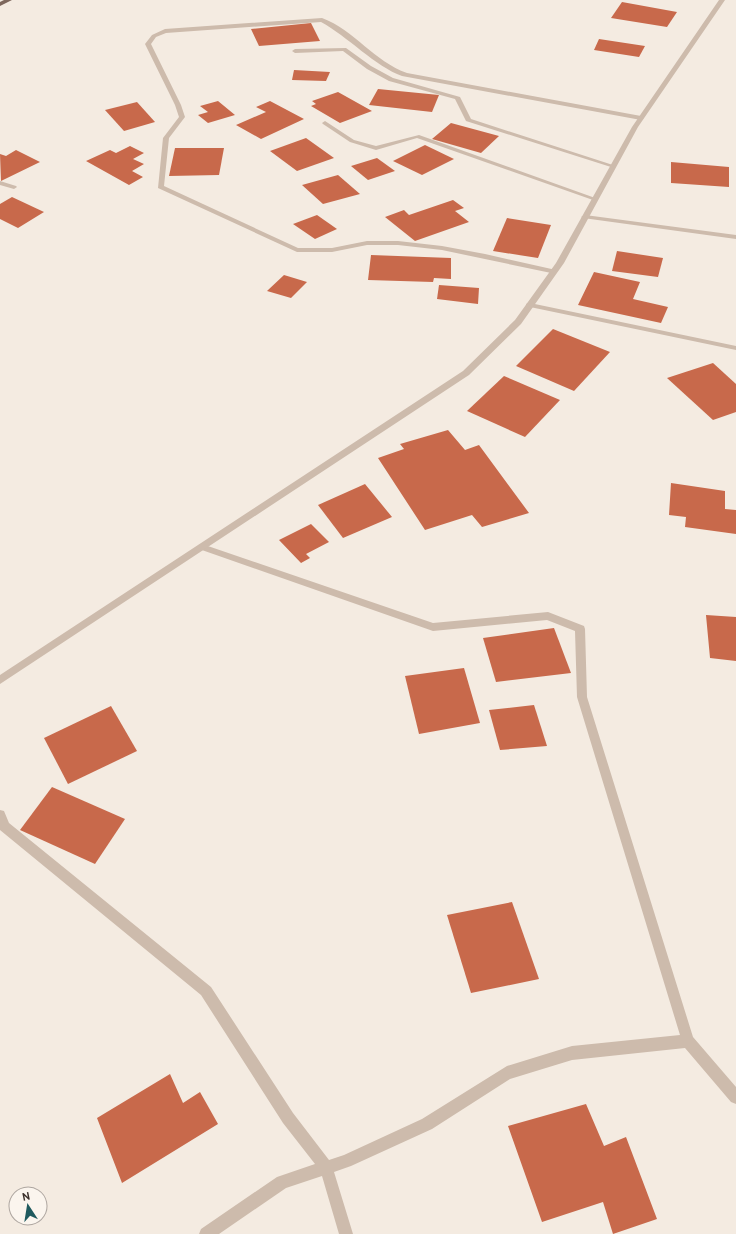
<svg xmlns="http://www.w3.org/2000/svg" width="736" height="1234" viewBox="0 0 736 1234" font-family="Overpass,sans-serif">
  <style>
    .building { fill: #c8694b }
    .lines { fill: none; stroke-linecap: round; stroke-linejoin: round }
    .minor { fill: #cdbbac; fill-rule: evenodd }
    .tertiary { fill: #cdbbac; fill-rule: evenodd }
    .primary { fill: #7d675c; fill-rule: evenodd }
  </style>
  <rect width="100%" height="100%" fill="#f4ebe1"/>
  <g class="building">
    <polygon points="622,2 677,12 667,27 611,18"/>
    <polygon points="311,23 320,41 259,46 251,29"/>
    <polygon points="599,39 645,46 639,57 594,50"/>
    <polygon points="294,70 330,72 326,81 292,80"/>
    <polygon points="378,89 439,95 432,112 369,105"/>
    <polygon points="338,92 372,111 340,123 311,106 316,104 312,101"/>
    <polygon points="218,101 235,115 208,123 198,115 208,112 200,106"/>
    <polygon points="270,101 304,119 261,139 236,125 266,112 256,107"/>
    <polygon points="137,102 155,122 124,131 105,110"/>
    <polygon points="451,123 499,136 481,153 432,139"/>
    <polygon points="306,138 334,158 297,171 270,151"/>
    <polygon points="425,145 454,159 422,175 393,161"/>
    <polygon points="130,146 144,153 133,159 144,164 132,171 143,177 129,185 86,161 110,150 116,153"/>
    <polygon points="175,148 224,148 219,175 169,176"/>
    <polygon points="16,150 40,162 1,181 0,154 6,156"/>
    <polygon points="377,158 395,171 368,180 351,166"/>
    <polygon points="671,162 729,167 729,187 671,183"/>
    <polygon points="338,175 360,194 323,204 302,185"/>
    <polygon points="12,197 44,212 18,228 0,219 0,204"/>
    <polygon points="453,200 464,208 455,211 469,222 415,241 385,217 404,210 409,215"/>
    <polygon points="317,215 337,229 315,239 293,224"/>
    <polygon points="507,218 551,225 538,258 493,251"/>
    <polygon points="617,251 663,258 658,277 612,271"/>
    <polygon points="371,255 451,258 451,279 434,278 433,282 368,280"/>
    <polygon points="594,272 640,282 633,299 668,307 661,323 578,305"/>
    <polygon points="284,275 307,282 291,298 267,291"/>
    <polygon points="439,285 479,288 478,304 437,299"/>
    <polygon points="553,329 610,352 574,391 516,366"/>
    <polygon points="713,363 736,384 736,412 713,420 667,378"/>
    <polygon points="504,376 560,400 525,437 467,411"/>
    <polygon points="448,430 465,450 479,445 529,513 482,527 472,515 425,530 378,458 404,449 400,444"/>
    <polygon points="671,483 725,491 725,509 736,510 736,534 685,527 686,517 669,515"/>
    <polygon points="365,484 392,517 343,538 318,505"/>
    <polygon points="311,524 329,542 306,554 310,558 301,563 279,540"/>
    <polygon points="706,615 736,617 736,661 710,658"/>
    <polygon points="554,628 571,673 496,682 483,638"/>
    <polygon points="464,668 480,723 419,734 405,676"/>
    <polygon points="534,705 547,746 500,750 489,710"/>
    <polygon points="111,706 137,751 68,784 44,738"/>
    <polygon points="52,787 125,819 95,864 20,830"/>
    <polygon points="512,902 539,979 471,993 447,915"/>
    <polygon points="170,1074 183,1103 200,1092 218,1124 122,1183 97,1118"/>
    <polygon points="586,1104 604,1146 626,1137 657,1219 613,1234 603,1202 542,1222 508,1126"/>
  </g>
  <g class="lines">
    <g class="minor">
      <path d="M322,18C354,30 375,62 407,73L641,116L644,118L641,120L402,76C376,67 347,36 321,22L166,33L156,37L151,44L181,105L185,117L169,138L164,186L298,248H332L367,241H398L442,246L485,254L556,270V274L442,250L398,245H367L332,252H297L158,188L163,138L179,117L175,105L145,44L152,35L165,29Z"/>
      <polygon points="346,48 371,66 393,78 460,97 471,119 616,166 611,167 466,121 455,99 389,81 367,69 343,51 295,53 292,51 295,49"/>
      <polygon points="325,121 354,140 376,146 419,135 598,199 593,200 417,138 376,150 350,142 323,124 322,123"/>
      <polygon points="0,181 16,186 17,187 14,189 0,185"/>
      <polygon points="585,215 736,235 736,239 583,218 581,217"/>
      <polygon points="527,303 530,303 736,346 736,350 530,307 526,305"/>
      <polygon points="202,544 433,623 548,612 584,626 585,629 587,697 693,1037 736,1087 736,1104 731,1102 685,1048 572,1060 510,1079 432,1129 351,1166 334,1172 353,1234 339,1234 322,1176 286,1188 219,1234 199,1234 201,1229 277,1177 315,1164 283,1123 201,995 0,830 0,810 4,811 9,823 211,987 293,1113 329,1160 344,1155 422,1119 507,1066 572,1046 680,1035 577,697 575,631 547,620 433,631 199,549 197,547 199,545"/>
    </g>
    <polygon class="tertiary" points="719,0 725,0 638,127 564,263 521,324 469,375 0,684 0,675 463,371 515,320 556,263 632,127"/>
    <polygon class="primary" points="4,0 12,0 0,6 0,2"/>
  </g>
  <g transform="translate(28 1206) rotate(348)"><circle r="19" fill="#fbf5ee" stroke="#aea6a0"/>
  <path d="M0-3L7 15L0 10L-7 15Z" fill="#1f5a5e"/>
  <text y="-6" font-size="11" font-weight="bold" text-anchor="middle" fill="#3b302b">N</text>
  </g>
</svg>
